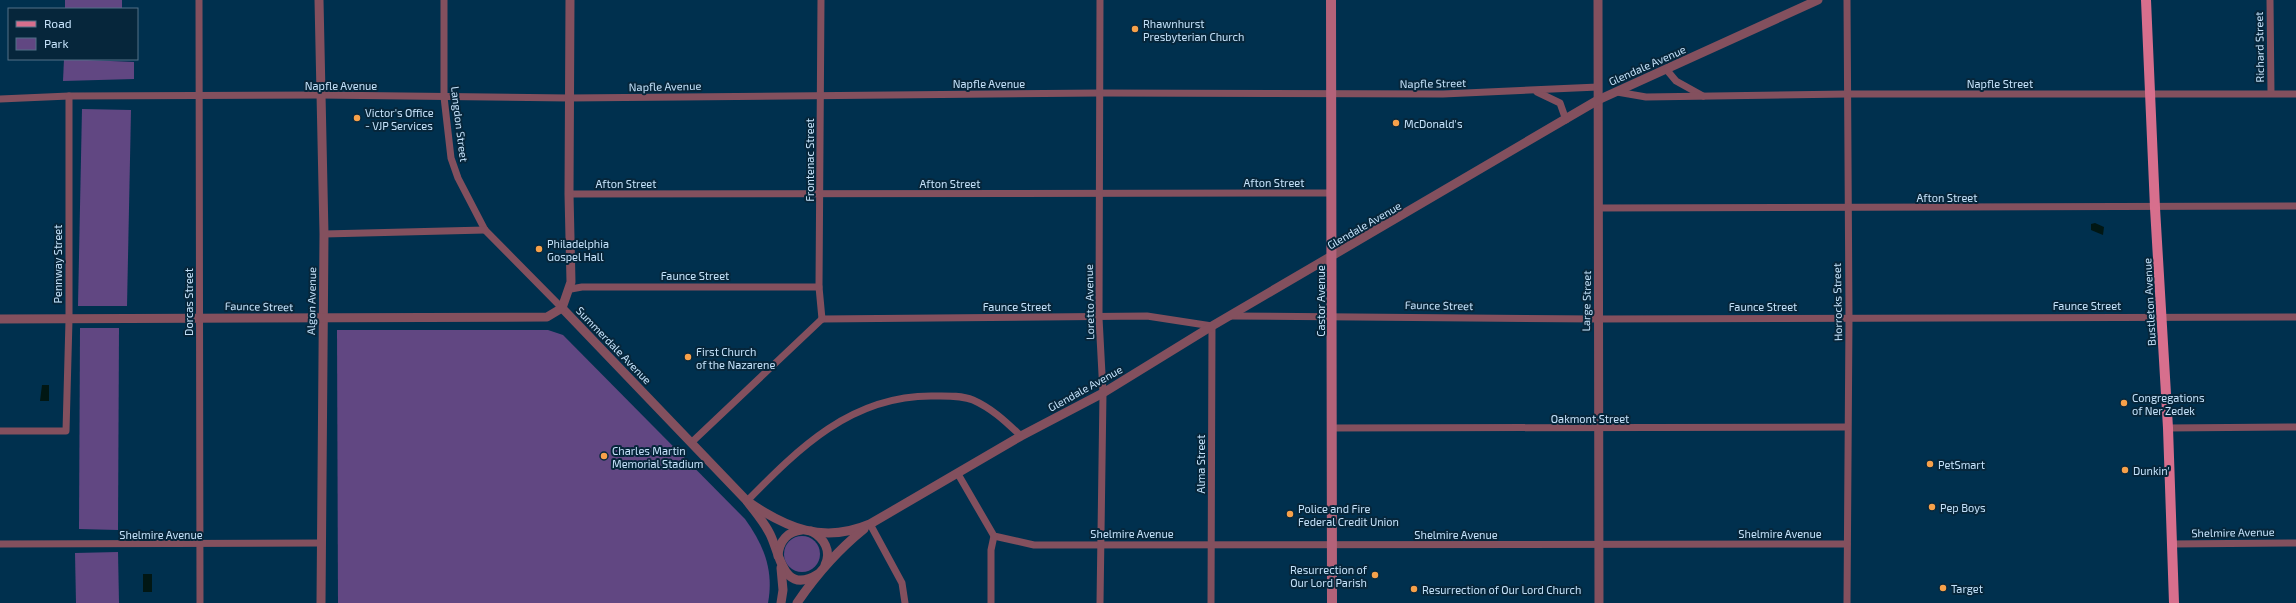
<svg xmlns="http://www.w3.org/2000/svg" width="2296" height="603" viewBox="0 0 2296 603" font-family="'Exo 2',sans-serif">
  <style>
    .green { fill: #614782 }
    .water { fill: #011714 }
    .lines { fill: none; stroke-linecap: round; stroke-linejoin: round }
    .minor { stroke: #83505e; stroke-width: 7 }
    .tertiary { stroke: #83505e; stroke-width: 9 }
    .secondary { stroke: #b36279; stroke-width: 10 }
    .primary { stroke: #d76f8d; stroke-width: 10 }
    .poi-dot { fill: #f7a14a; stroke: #06263b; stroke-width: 1.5 }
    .labels { text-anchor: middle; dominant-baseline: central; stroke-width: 4; stroke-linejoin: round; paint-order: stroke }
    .poi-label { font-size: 11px; fill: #c5e2fa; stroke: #06263b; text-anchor: start }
    .street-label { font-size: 11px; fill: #c5e2fa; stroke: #06263b }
  </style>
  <rect width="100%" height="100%" fill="#00304e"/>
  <g class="green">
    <rect x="65" y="0" width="57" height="9"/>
    <polygon points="64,59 134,62 134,79 63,81"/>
    <polygon points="82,109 131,110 127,306 78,306"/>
    <polygon points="80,328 119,328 118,530 79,529"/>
    <path d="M337,330H548L563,335L745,519C764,545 774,571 768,603H338Z"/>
    <circle cx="802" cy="554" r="18"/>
    <polygon points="118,552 119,603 76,603 75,553"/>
  </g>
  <g class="water">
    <polygon points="2095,223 2104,227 2103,235 2091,230 2091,224"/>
    <polygon points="42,385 49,385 49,401 40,401"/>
    <rect x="143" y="574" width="9" height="18"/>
  </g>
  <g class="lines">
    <g class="minor">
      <polyline points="199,0 200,603"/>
      <polyline points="444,0 444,97 451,158 458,178 485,230 562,308"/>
      <polyline points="821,0 819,287 822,319"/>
      <polyline points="1847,0 1849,318 1847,603"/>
      <polyline points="2270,0 2271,93"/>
      <polyline points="1666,69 1676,81 1703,96"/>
      <polyline points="1537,92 1560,103 1566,120"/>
      <polyline points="1617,92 1646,97 1848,94 2296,94"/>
      <polyline points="0,99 69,96 320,95 569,98 1099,93 1443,94 1598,87"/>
      <polyline points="569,194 1331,193"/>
      <polyline points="1598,208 2296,206"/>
      <polyline points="324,234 485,230"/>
      <polyline points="571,289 582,287 819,287"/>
      <polyline points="1230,316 1597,319 2296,317"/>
      <polyline points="822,319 1147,316 1212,326 1211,603"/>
      <polyline points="1332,428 1847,427"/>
      <polyline points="2168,428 2296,427"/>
      <polyline points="0,431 66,431 69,320 69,96"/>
      <polyline points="692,442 822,319"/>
      <polyline points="958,474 994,536 1034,545 1847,544"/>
      <path d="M747,501C799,448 851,396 931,396C945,396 961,395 973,400C993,409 1006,422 1021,436"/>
      <polyline points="870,524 902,583 905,603"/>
      <polyline points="0,544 321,543"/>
      <polyline points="2171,544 2296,543"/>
      <polyline points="991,603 991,550 994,536"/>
      <polyline points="1100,603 1103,393 1099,318 1100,0"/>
    </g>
    <g class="tertiary">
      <polyline points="319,0 324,234 321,603"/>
      <polyline points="1598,0 1599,603"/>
      <path d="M562,308L747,501C755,512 764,522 770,534C780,554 783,596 818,574"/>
      <polyline points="562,308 571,282 569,194 570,0"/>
      <polyline points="0,319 547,317 562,308"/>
      <path d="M747,501C786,528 823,544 870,524L1021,436L1103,393L1212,326L1598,100L1818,0"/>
      <path d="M811,531C824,538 832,551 825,565"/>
      <path d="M778,556C779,541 788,531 802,530"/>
      <polyline points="781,603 783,590 781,568"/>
      <path d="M797,603C816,575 838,550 864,529"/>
    </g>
    <polyline class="secondary" points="1331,0 1332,603"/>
    <polyline class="primary" points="2146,0 2155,208 2168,428 2174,603"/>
  </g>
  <g class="poi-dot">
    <circle cx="1135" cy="29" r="4"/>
    <circle cx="357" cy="118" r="4"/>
    <circle cx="1396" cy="123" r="4"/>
    <circle cx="539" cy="249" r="4"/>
    <circle cx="688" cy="357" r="4"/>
    <circle cx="2124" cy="403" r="4"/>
    <circle cx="604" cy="456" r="4"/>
    <circle cx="1930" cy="464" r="4"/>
    <circle cx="2125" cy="470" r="4"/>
    <circle cx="1932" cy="507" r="4"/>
    <circle cx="1290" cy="514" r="4"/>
    <circle cx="1375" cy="575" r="4"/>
    <circle cx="1943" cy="588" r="4"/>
    <circle cx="1414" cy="589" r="4"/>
  </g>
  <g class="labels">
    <g class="poi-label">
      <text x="1143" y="23">Rhawnhurst<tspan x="1143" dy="13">Presbyterian Church</tspan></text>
      <text x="365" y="112">Victor's Office<tspan x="365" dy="13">- VJP Services</tspan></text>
      <text x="1404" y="123">McDonald's</text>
      <text x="547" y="243">Philadelphia<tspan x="547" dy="13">Gospel Hall</tspan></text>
      <text x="696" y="351">First Church<tspan x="696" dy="13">of the Nazarene</tspan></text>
      <text x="2132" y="397">Congregations<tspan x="2132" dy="13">of Ner Zedek</tspan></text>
      <text x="612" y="450">Charles Martin<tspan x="612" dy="13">Memorial Stadium</tspan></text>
      <text x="1938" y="464">PetSmart</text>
      <text x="2133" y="470">Dunkin'</text>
      <text x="1940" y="507">Pep Boys</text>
      <text x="1298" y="508">Police and Fire<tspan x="1298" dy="13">Federal Credit Union</tspan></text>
      <text x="1367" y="569" text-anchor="end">Resurrection of<tspan x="1367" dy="13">Our Lord Parish</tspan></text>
      <text x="1951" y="588">Target</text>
      <text x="1422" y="589">Resurrection of Our Lord Church</text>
    </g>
    <g class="street-label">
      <text transform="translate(2259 47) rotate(-91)">Richard Street</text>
      <text transform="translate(1647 65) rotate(-24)">Glendale Avenue</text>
      <text x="989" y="83">Napfle Avenue</text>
      <text transform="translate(1433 83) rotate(-1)">Napfle Street</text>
      <text x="2000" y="83">Napfle Street</text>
      <text x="341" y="85">Napfle Avenue</text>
      <text transform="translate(665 86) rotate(-1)">Napfle Avenue</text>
      <text transform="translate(460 124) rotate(83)">Langdon Street</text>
      <text transform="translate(809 160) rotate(-90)">Frontenac Street</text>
      <text x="1274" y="182">Afton Street</text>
      <text x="626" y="183">Afton Street</text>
      <text x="950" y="183">Afton Street</text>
      <text x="1947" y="197">Afton Street</text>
      <text transform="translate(1364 225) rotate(-30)">Glendale Avenue</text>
      <text transform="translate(57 264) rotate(-90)">Pennway Street</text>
      <text x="695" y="275">Faunce Street</text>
      <text transform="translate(311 301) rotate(-89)">Algon Avenue</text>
      <text transform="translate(1320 301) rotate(-90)">Castor Avenue</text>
      <text transform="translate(1586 301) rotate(-89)">Large Street</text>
      <text transform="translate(188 302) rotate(-90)">Dorcas Street</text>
      <text transform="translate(1089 302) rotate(-91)">Loretto Avenue</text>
      <text transform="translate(1837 302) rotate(-91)">Horrocks Street</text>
      <text transform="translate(2149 302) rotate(-93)">Bustleton Avenue</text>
      <text transform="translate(1439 305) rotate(1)">Faunce Street</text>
      <text x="2087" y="305">Faunce Street</text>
      <text transform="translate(259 306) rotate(1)">Faunce Street</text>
      <text x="1017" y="306">Faunce Street</text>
      <text x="1763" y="306">Faunce Street</text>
      <text transform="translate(614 345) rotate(46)">Summerdale Avenue</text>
      <text transform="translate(1085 388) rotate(-29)">Glendale Avenue</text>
      <text x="1590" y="418">Oakmont Street</text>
      <text transform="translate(1200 464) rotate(-90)">Alma Street</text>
      <text transform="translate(2233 532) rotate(-1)">Shelmire Avenue</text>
      <text x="1132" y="533">Shelmire Avenue</text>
      <text x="1780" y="533">Shelmire Avenue</text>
      <text x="161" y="534">Shelmire Avenue</text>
      <text x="1456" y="534">Shelmire Avenue</text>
    </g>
  </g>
  <rect x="8" y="8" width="130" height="52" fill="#06263b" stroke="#527187"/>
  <rect x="16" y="21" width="20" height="6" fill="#d76f8d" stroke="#527187"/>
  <text x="44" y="28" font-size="12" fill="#c5e2fa">Road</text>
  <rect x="16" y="38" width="20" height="12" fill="#614782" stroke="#527187"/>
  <text x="44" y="48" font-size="12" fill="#c5e2fa">Park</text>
</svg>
